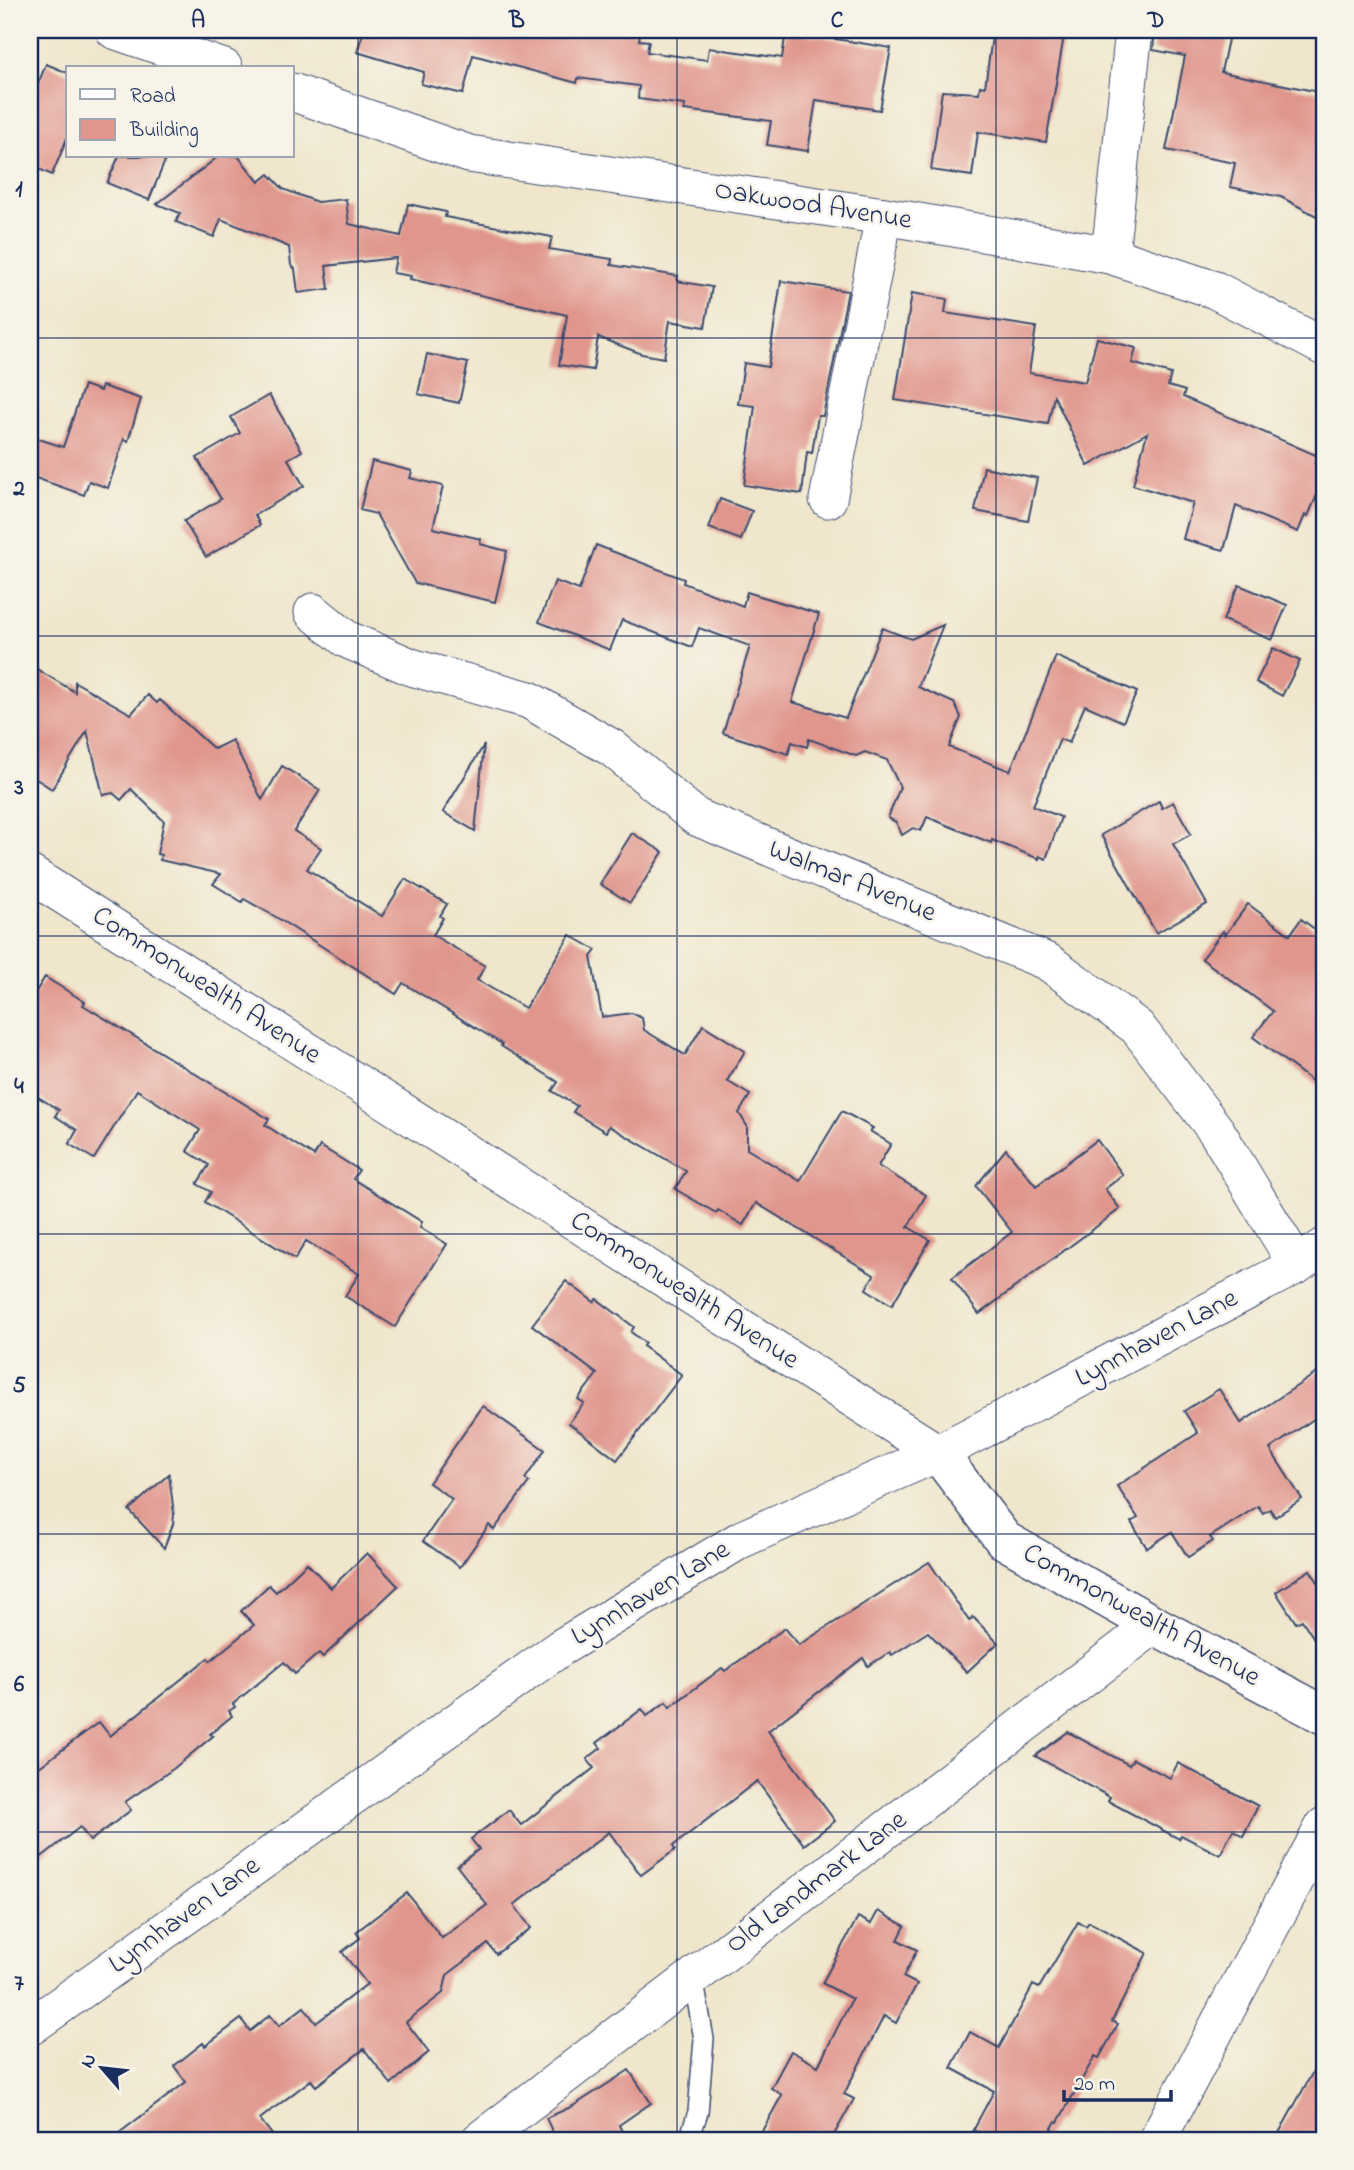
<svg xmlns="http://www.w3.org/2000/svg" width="1354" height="2170" viewBox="0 0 1354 2170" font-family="'Indie Flower',sans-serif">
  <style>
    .building { fill: #e0968d }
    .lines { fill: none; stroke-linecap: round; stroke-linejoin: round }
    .service-casing { stroke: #3b4a6e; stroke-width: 22 }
    .minor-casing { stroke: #3b4a6e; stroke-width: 39 }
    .tertiary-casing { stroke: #3b4a6e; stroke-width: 41 }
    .service { stroke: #fff; stroke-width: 19 }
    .minor { stroke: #fff; stroke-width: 37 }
    .tertiary { stroke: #fff; stroke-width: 38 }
    .grid { fill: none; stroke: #1b2f5e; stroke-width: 2; stroke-opacity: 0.55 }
    .labels { text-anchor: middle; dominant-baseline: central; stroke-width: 5; stroke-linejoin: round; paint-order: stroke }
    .street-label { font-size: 28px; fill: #1b2f5e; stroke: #f7f3e8 }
    .neatline { fill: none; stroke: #1b2f5e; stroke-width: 2.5 }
    .grid-label { font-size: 23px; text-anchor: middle; font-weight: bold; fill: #1b2f5e }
  </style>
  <rect width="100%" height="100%" fill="#f7f3e8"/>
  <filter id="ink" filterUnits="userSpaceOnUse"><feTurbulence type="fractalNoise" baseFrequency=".0143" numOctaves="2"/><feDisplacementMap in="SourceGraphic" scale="14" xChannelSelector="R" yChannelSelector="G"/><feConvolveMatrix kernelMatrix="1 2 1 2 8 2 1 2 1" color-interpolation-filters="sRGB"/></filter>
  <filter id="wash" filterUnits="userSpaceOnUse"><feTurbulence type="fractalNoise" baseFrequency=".00686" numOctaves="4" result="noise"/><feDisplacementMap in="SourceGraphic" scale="28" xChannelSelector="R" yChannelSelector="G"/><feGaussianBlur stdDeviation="1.57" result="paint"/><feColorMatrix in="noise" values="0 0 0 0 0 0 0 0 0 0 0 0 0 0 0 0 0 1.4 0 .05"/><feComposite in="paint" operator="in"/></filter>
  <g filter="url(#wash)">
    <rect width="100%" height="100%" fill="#efe6cc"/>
    <g id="blocks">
      <g class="building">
        <polygon points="364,30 633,30 633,32 640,33 639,40 649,41 647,52 707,60 709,48 782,58 786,31 891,48 880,110 816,100 808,151 767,145 771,121 684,110 685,105 638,99 639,86 578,78 577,83 473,55 463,94 421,84 424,72 357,52"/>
        <polygon points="993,30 1065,30 1046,142 978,132 972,176 931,170 942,91 979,93 980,86 985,87"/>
        <polygon points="1155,30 1230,30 1221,72 1324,93 1324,220 1281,197 1230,187 1235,163 1166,150 1185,56 1153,50"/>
        <polygon points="46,64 68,73 68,136 52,175 30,165 30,104"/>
        <polygon points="119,156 167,156 149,200 107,183"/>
        <polygon points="219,156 238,156 259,182 269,174 283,189 317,202 346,199 349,224 401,236 408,204 446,212 445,217 552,237 549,249 612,259 611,265 678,276 677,281 712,287 705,327 670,321 664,358 642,354 598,337 593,370 559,365 567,315 410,279 411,276 393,273 396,258 326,266 329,289 298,293 295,269 291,265 289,247 221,219 214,237 176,222 180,213 157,204"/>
        <polygon points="781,281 848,291 823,416 818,416 812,453 807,452 802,494 744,485 755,406 738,404 744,363 768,367"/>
        <polygon points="912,293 947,299 945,313 1036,327 1029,373 1085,382 1097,338 1136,348 1132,363 1171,374 1168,386 1185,391 1183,397 1318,456 1315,463 1324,467 1324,479 1308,516 1305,515 1298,532 1236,506 1224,550 1183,539 1193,503 1133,485 1147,433 1088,466 1054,396 1048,424 895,400"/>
        <polygon points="427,354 468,363 459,403 418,394"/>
        <polygon points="84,385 100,391 102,386 141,399 128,441 124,439 108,488 89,481 84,495 30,476 30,436 63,447"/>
        <polygon points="269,395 302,451 288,459 304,486 255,515 260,525 206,557 184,521 221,499 197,458 240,433 231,417"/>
        <polygon points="372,461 412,471 410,478 443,486 433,528 481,539 480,544 507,551 495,602 415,583 376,514 360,510"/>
        <polygon points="984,467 1037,478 1028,521 975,511"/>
        <polygon points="720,499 752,511 741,540 709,528"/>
        <polygon points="596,545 684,579 683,583 743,606 747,592 819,614 792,702 846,718 882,628 911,639 943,625 918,687 954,703 961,717 949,747 1010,771 1056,656 1137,692 1123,722 1085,705 1069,743 1060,739 1033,806 1061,817 1046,859 1039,856 1039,859 992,840 991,843 927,817 921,831 913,828 902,835 896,822 888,818 900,787 887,760 865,752 856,756 809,739 807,747 792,742 788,754 723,733 750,646 699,628 692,647 622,620 610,650 539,622 555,581 579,590"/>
        <polygon points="1239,585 1287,605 1272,640 1223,620"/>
        <polygon points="1273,648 1300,661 1282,696 1256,682"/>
        <polygon points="30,665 75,692 75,682 131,714 148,695 157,703 160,700 214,749 232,740 262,800 282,766 320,790 294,831 321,848 307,869 382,916 405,879 447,904 440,916 443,918 433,935 485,966 477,980 525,1008 570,935 596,950 591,957 602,1017 632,1013 642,1018 644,1030 685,1055 703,1025 745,1051 727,1081 750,1095 739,1113 747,1126 747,1149 800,1181 842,1111 873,1128 870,1131 891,1144 878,1166 926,1195 908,1227 930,1240 892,1305 866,1289 874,1275 756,1203 743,1225 718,1210 716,1213 675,1189 686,1171 609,1126 606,1132 573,1112 577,1106 552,1091 558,1082 501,1046 502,1044 403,983 396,994 276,917 244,899 242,902 213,884 221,874 160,860 161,855 157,854 164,821 131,789 121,800 113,793 103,795 87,731 52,789 30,775"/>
        <polygon points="484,745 475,831 443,812"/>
        <polygon points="1159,801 1162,808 1173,802 1191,834 1173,844 1207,904 1156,933 1101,835"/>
        <polygon points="632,833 663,852 630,903 600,884"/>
        <polygon points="1248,904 1290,935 1301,919 1324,936 1324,1090 1253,1037 1273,1011 1202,959 1223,931 1225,935"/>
        <polygon points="45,977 85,1002 83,1005 269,1119 265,1125 314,1156 320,1146 359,1170 353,1179 422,1222 420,1227 447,1244 395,1327 345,1296 359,1274 306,1241 295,1259 205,1202 211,1192 197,1184 209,1165 187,1151 200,1130 137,1090 94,1159 69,1144 77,1130 55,1116 59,1110 30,1092 30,1001"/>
        <polygon points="1097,1140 1123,1175 1105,1189 1120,1209 979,1314 952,1278 1012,1232 976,1186 1006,1149 1036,1186"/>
        <polygon points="566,1281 594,1302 597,1299 634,1327 631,1332 645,1343 643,1346 682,1375 617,1460 569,1423 584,1403 578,1399 597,1374 532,1325"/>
        <polygon points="1324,1368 1324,1412 1270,1449 1302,1499 1275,1517 1270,1509 1263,1513 1258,1506 1210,1537 1213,1541 1188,1557 1172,1532 1147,1548 1131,1522 1138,1518 1117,1486 1198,1433 1184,1411 1219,1389 1241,1423"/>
        <polygon points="483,1406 545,1450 525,1479 529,1482 494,1530 489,1525 460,1567 423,1541 452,1499 429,1483"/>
        <polygon points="169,1474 174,1514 173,1524 164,1548 129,1510"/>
        <polygon points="367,1553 398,1586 323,1657 319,1653 295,1674 284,1662 233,1704 235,1707 229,1711 232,1716 210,1734 213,1736 173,1769 125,1802 131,1810 90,1841 80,1827 30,1866 30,1774 99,1722 110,1736 208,1658 210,1661 254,1625 241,1611 269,1585 276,1592 307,1563 331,1588"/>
        <polygon points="929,1562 969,1621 973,1617 998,1643 967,1672 928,1632 892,1655 890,1652 868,1666 863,1658 768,1731 835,1821 804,1845 757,1781 673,1846 675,1850 641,1875 609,1832 514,1905 531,1928 496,1954 488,1944 447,1975 443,1993 406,2022 429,2052 391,2084 364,2049 316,2086 311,2080 260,2119 276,2140 110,2140 186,2082 174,2066 203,2043 205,2046 241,2019 250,2031 270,2015 279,2026 304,2007 316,2023 367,1984 342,1952 360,1938 356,1932 407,1893 442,1938 487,1905 457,1866 479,1849 471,1839 509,1810 521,1825 594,1768 587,1759 601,1748 597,1743 642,1709 647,1716 666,1702 670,1707 722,1668 725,1671 785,1628 799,1645"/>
        <polygon points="1310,1570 1324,1591 1324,1654 1302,1620 1296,1623 1276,1592"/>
        <polygon points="1068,1732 1129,1765 1133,1759 1170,1778 1178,1763 1258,1806 1243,1836 1233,1830 1220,1855 1181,1835 1179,1839 1108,1801 1110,1797 1035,1756"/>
        <polygon points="878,1911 905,1926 898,1940 917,1950 903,1977 917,1984 896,2023 884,2016 844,2094 854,2099 831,2140 757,2140 782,2095 771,2088 791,2051 818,2066 852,1999 822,1983 858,1917 871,1924"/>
        <polygon points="1078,1922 1086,1926 1089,1922 1147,1953 1112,2021 1118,2024 1099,2058 1095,2056 1058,2122 1056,2121 1045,2140 993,2140 973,2130 994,2091 951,2068 970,2032 999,2048 1033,1985 1039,1988"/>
        <polygon points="1324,2052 1324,2140 1275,2140"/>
        <polygon points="629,2070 651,2103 619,2125 626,2140 556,2140 546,2118 573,2106"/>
      </g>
    </g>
  </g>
  <g filter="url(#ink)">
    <use href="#blocks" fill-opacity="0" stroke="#3b4a6e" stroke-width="2"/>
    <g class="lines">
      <defs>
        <polyline id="service" points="689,2140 698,2112 704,2039 693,1977"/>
        <g id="minor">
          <polyline points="114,30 224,68"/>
          <polyline points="292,92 469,154 884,216 1110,255 1215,290 1324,347"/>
          <polyline points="1110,255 1134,30"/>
          <polyline points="828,499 884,216"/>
          <polyline points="313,612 346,639 411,667 529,700 612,748 696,817 1048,962 1137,1027 1217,1132 1297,1265"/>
          <polyline points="30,874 938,1453"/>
          <polyline points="30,2027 560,1648 742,1539 938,1453 1297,1265 1324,1247"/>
          <polyline points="480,2140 1154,1625"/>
          <polyline points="1157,2140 1324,1826"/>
        </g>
        <polyline id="tertiary" points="938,1453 1004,1540 1154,1625 1324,1715"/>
      </defs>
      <use href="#service" class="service-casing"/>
      <use href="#minor" class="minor-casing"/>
      <use href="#tertiary" class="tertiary-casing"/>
      <use href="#service" class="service"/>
      <use href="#minor" class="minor"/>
      <use href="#tertiary" class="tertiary"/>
    </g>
  </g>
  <path class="grid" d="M358,30V2140M677,30V2140M996,30V2140M30,338H1324M30,636H1324M30,936H1324M30,1234H1324M30,1534H1324M30,1832H1324"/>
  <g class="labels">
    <g class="street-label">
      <text transform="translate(813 206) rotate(9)">Oakwood Avenue</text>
      <text transform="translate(852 882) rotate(22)">Walmar Avenue</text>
      <text transform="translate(206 986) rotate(33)">Commonwealth Avenue</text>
      <text transform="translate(684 1291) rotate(33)">Commonwealth Avenue</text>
      <text transform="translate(1157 1339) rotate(-28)">Lynnhaven Lane</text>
      <text transform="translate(651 1594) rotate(-31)">Lynnhaven Lane</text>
      <text transform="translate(1141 1616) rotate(29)">Commonwealth Avenue</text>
      <text transform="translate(817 1883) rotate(-37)">Old Landmark Lane</text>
      <text transform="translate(185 1916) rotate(-36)">Lynnhaven Lane</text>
    </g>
  </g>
  <rect width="1354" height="2170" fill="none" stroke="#f7f3e8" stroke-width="77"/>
  <rect x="66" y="66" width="228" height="91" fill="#f7f3e8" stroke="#9fa5b1" stroke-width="2"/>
  <rect x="80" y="89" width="35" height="10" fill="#ffffff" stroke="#9fa5b1" stroke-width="2"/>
  <text x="130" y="102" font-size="21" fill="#1b2f5e">Road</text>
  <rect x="80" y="119" width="35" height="21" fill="#e0968d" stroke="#9fa5b1" stroke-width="2"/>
  <text x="130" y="136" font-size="21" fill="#1b2f5e">Building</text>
  <g transform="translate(102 2068) rotate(298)" stroke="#f7f3e8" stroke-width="5" paint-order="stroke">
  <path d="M0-5L12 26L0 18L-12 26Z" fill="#1b2f5e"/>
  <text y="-10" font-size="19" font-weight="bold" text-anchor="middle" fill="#1b2f5e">N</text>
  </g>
  <path d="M1064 2090v10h107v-10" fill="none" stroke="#1b2f5e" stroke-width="3.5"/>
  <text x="1074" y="2090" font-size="21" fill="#1b2f5e" stroke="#f7f3e8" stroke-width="5" paint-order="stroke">20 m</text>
  <rect x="38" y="38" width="1278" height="2094" class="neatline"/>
  <g class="grid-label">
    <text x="198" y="27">A</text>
    <text x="517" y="27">B</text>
    <text x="837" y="27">C</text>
    <text x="1156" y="27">D</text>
    <text x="19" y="196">1</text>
    <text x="19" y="495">2</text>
    <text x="19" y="794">3</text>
    <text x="19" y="1093">4</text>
    <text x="19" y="1392">5</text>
    <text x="19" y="1691">6</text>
    <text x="19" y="1990">7</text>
  </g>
</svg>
